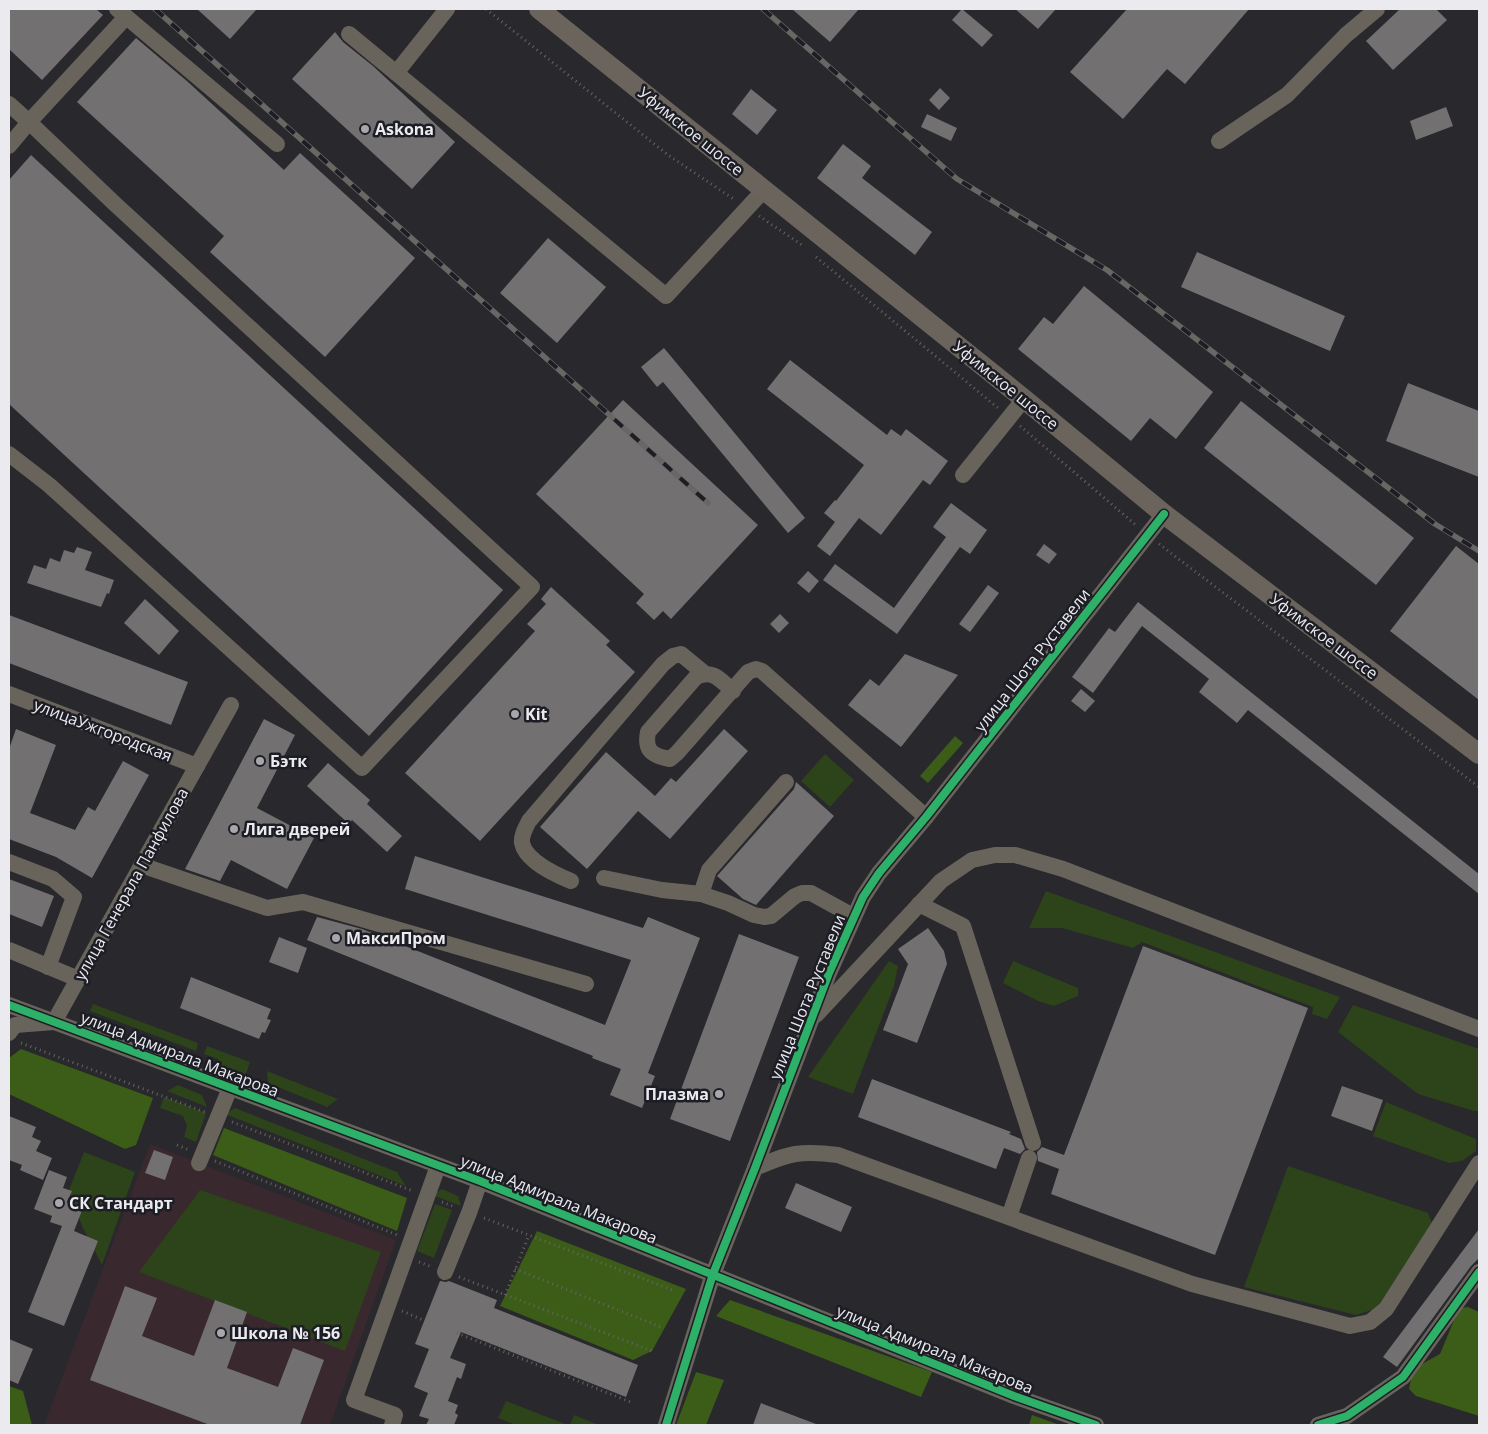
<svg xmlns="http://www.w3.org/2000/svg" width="1488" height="1434" viewBox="0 0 1488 1434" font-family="'Open Sans',sans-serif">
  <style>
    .education { fill: #39282e }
    .green { fill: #2d4319 }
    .forest { fill: #3b5d17 }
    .building { fill: #727071 }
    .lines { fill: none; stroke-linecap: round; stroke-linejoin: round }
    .path { stroke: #676460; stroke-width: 3; stroke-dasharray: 1 4; stroke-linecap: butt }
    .minor { stroke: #69645b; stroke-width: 16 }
    .major { stroke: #6a645c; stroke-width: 20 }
    .rail-casing { stroke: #696664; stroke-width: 5.5 }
    .rail { stroke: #1d1d25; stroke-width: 4; stroke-dasharray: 11; stroke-linecap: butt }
    .cycleway-casing { stroke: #1d1d25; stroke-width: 11 }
    .cycleway { stroke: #2db169; stroke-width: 8 }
    .poi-dot { fill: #a6a6ab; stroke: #1d1d25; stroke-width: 2 }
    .labels { text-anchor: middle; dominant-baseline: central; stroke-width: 5; stroke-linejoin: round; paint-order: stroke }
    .poi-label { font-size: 16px; font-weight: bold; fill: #eaeaef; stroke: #1d1d25; text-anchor: start }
    .street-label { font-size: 16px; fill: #eaeaef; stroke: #1d1d25 }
  </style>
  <rect width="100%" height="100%" fill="#28282d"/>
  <polygon class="education" points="150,1144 396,1240 330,1425 44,1425"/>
  <g class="green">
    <polygon points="825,754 854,780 830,807 801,781"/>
    <polygon points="1046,891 1340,997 1327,1019 1312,1014 1313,1007 1142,942 1133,948 1062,928 1029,928"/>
    <polygon points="889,961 898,966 894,986 853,1094 808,1077"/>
    <polygon points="1013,961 1078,988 1078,996 1054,1006 1038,1001 1003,983"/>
    <polygon points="93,1004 198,1043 196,1051 90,1011"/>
    <polygon points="1353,1005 1479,1049 1479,1111 1474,1111 1418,1094 1338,1032"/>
    <polygon points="207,1046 250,1062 245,1077 216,1065 218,1059 204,1054"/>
    <polygon points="267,1071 338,1099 327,1107 268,1083"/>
    <polygon points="178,1085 202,1095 207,1107 167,1091"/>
    <polygon points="164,1097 206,1113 196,1142 184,1137 187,1126 183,1116 160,1108"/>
    <polygon points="1386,1102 1476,1139 1476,1151 1462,1161 1449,1163 1373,1136"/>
    <polygon points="235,1108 397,1172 406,1186 225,1114"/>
    <polygon points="84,1152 135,1172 102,1265 82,1226 69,1190"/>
    <polygon points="1288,1166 1428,1213 1433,1226 1379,1308 1356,1315 1244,1287"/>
    <polygon points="442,1189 458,1196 461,1206 432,1195"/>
    <polygon points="200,1190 381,1252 345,1351 139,1272"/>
    <polygon points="435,1204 452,1210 434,1258 417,1251"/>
    <polygon points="506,1401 568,1425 516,1425 498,1418"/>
    <polygon points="574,1415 599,1425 570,1425"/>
  </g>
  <g class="forest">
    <polygon points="955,736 963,743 928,783 920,776"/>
    <polygon points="21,1049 153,1098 136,1145 125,1149 9,1094 9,1058"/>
    <polygon points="224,1128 407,1198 397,1231 213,1155"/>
    <polygon points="537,1231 686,1289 652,1351 633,1360 500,1306"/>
    <polygon points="730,1300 932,1372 921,1397 716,1316"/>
    <polygon points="1468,1307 1479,1312 1479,1416 1416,1396 1409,1389 1413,1369 1440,1354 1459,1308"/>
    <polygon points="696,1372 724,1380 706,1425 676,1425"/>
    <polygon points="9,1386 23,1391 32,1425 9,1425"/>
    <polygon points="1032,1415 1060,1425 1029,1425"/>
  </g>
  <g class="building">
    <polygon points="9,9 96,9 103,15 42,80 9,49"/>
    <polygon points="197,9 257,9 230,39"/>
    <polygon points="792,9 859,9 830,42"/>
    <polygon points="962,9 993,35 982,47 952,20"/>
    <polygon points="1015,9 1056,9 1038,29"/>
    <polygon points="1127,9 1249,9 1185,84 1167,69 1123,119 1070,72"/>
    <polygon points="1400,9 1436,9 1447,20 1393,70 1366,41"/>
    <polygon points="335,32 343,42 373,66 455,142 412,189 292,79"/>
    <polygon points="136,38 188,82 284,170 300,153 415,258 325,357 210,252 224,236 77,102"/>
    <polygon points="940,88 950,98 939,110 929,100"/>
    <polygon points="751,89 777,110 757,135 732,114"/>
    <polygon points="1446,107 1453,126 1416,140 1410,121"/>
    <polygon points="927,114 957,128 951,141 921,127"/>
    <polygon points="843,144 871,166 862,178 932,232 915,255 817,178"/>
    <polygon points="31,155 503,590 369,736 9,404 9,180"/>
    <polygon points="548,238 606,287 557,343 500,293"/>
    <polygon points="1197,252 1345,316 1330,351 1181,287"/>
    <polygon points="1084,286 1213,392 1176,439 1150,418 1131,441 1018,349 1044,317 1053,324"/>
    <polygon points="664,348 805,518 788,533 663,382 657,387 641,367"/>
    <polygon points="790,360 887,435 891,429 901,436 906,429 948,461 930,485 923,480 881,535 859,518 830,556 817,546 835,522 824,513 835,500 836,501 864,465 767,389"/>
    <polygon points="1408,383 1479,411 1479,477 1386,441"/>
    <polygon points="623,400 758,525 671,619 663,611 654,620 636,603 644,594 536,494"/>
    <polygon points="1241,401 1414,538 1376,585 1204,448"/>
    <polygon points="951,503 987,530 970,554 960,547 897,634 823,580 835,564 894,608 946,537 933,527"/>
    <polygon points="1044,544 1057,554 1049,564 1036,555"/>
    <polygon points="1456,546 1479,564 1479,700 1390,631"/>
    <polygon points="77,547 92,552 85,570 114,580 109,594 107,593 101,607 27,583 34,565 46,569 50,558 60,562 64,550 74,553"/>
    <polygon points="808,571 819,581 809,593 797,583"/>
    <polygon points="988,585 999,593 970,632 959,624"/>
    <polygon points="551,587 610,641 606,645 635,672 480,841 405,773 535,631 527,624 546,604 541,599"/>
    <polygon points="145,599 179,631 159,655 124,623"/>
    <polygon points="1138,602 1479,874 1479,894 1248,710 1237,723 1199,692 1209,679 1142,626 1093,693 1072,677 1109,628 1115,632"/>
    <polygon points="780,614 789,623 779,633 770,624"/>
    <polygon points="9,615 188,682 171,725 9,663"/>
    <polygon points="905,654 958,675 901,747 848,705 870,679 879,686"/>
    <polygon points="1081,689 1095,701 1085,712 1071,701"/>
    <polygon points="264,719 295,735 257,808 314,838 287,889 231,860 220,881 185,869"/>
    <polygon points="16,729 56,745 30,813 75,830 88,807 95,811 123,761 149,775 92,878 56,857 9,839 9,749"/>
    <polygon points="724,729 748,751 670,839 638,811 587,869 540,827 606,752 655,796 671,778 676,782"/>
    <polygon points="328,763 370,800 367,804 402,836 387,852 352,820 349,824 307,786"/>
    <polygon points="796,782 834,816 756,905 743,899 717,876 794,789"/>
    <polygon points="415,856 643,928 648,917 700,938 648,1073 655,1076 642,1108 610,1095 621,1069 592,1058 593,1056 307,940 317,917 362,929 605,1025 631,960 405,889"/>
    <polygon points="9,879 54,896 42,927 9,914"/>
    <polygon points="928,928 944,951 947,964 917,1043 883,1030 908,964 898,949"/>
    <polygon points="739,934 799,957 730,1141 670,1119"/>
    <polygon points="279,937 307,948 298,973 269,962"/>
    <polygon points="1143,946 1308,1008 1215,1255 1051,1194 1059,1169 1038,1161 1037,1152 1042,1147 1064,1155"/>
    <polygon points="191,977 271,1009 267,1019 271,1020 265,1033 262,1032 259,1039 180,1008"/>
    <polygon points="872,1079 1011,1132 1009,1134 1021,1139 1025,1149 1020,1154 1004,1148 996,1169 858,1117"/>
    <polygon points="1342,1086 1383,1100 1372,1131 1331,1116"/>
    <polygon points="9,1116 36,1127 32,1137 41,1141 36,1151 52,1158 43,1180 20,1170 22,1165 9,1160"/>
    <polygon points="154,1150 173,1157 165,1180 145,1173"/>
    <polygon points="49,1170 67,1177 63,1188 72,1191 67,1202 83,1208 74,1231 98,1241 64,1326 28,1312 62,1226 50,1222 52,1216 34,1209"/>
    <polygon points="796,1183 852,1207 841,1232 785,1208"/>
    <polygon points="1479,1229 1479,1258 1471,1266 1397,1367 1383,1357"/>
    <polygon points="440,1281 446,1282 449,1281 497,1300 494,1308 638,1365 626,1397 461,1332 450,1358 466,1364 461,1379 457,1377 448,1401 458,1405 455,1413 458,1415 454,1425 426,1425 429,1419 419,1416 428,1393 414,1387 429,1349 415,1344"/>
    <polygon points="125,1286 157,1298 142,1336 194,1356 215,1300 247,1312 227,1368 278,1387 293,1348 324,1360 300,1425 210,1425 90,1380"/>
    <polygon points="9,1339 33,1349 18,1384 9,1380"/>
    <polygon points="761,1403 816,1424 816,1425 753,1425"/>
  </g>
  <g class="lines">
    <g class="path">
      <polyline points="486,9 668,155 735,200"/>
      <polyline points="759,216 802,245"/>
      <polyline points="816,257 998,408"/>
      <polyline points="1020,426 1137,526"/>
      <polyline points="1159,544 1479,787"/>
      <polyline points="21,1043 205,1112"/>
      <polyline points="232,1122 413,1191"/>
      <polyline points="177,1145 189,1150"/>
      <polyline points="215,1161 397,1235"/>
      <polyline points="442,1202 455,1207"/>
      <polyline points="484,1218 675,1291"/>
      <polyline points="419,1262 432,1267"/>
      <polyline points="515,1269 661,1327"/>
      <polyline points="459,1277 652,1351"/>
      <polyline points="505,1295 529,1235"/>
      <polyline points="402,1311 423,1320"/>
      <polyline points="457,1333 633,1403"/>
    </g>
    <g class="minor">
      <polyline points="117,9 277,144"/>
      <polyline points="349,34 666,296 764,190"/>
      <polyline points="396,73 447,9"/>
      <polyline points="9,104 29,122 126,17"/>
      <polyline points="1219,141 1287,95 1346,35 1377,9"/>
      <polyline points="9,146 29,122 115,204 532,587 362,768 49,485 9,454"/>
      <polyline points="963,475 1024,399"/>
      <path d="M733,691C720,680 714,669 696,677L648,732C644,751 653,756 670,759L677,753L748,672L756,669L762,671L926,817"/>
      <polyline points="9,694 197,766"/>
      <polyline points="9,862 53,879 74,897 48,967"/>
      <polyline points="141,865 267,908 303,902 586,984"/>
      <polyline points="604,878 662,890 701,894 728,903 754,915 764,917 771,916 795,896 802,893 811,893 853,916"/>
      <path d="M571,881C556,875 526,861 522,843C521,835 526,827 529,821L663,664L673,656L681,654L704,673"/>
      <polyline points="701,894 709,870 786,782"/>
      <polyline points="919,904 963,926 1033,1143"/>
      <polyline points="9,950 78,979"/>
      <polyline points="9,1005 480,1181 1014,1396 1096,1425"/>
      <polyline points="816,1015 941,881 972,860 995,855 1015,855 1063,869 1479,1029"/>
      <polyline points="9,1033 15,1025 54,1022 231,705"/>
      <polyline points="199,1163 230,1088"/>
      <path d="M755,1168C789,1153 801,1150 838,1155L1192,1284L1350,1326L1370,1322L1386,1309L1479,1163"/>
      <polyline points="1009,1217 1029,1158"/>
      <polyline points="445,1272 469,1213 480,1181"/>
      <polyline points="392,1425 395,1415 354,1400 438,1166"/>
      <polyline points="666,1425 713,1274 755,1168 829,973 863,897 879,873 926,817 1164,514"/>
      <polyline points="1318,1425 1347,1416 1403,1377 1479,1272"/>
    </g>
    <polyline class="major" points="539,9 1024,399 1164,514 1479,754"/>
    <defs>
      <g id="rail">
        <polyline points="155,9 708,503"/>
        <polyline points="763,9 957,179 1107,270 1435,524 1479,551"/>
      </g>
    </defs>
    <use href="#rail" class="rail-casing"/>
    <use href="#rail" class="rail"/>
    <defs>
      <g id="cycleway">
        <polyline points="9,1005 480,1181 1014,1396 1096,1425"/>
        <polyline points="666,1425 713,1274 755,1168 829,973 863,897 879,873 926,817 1164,514"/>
        <polyline points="1318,1425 1347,1416 1403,1377 1479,1272"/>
      </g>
    </defs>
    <use href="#cycleway" class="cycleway-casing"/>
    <use href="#cycleway" class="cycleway"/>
  </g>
  <g class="poi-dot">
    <circle cx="365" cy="129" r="5"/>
    <circle cx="515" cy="714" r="5"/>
    <circle cx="260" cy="761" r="5"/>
    <circle cx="234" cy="829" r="5"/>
    <circle cx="336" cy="938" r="5"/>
    <circle cx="719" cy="1094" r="5"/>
    <circle cx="59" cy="1203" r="5"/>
    <circle cx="221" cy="1333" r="5"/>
  </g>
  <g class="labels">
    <g class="poi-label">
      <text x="375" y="129">Askona</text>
      <text x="525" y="714">Kit</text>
      <text x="270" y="761">Бэтк</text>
      <text x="244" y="829">Лига дверей</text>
      <text x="346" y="938">МаксиПром</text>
      <text x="709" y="1094" text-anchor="end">Плазма</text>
      <text x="69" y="1203">СК Стандарт</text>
      <text x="231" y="1333">Школа № 156</text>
    </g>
    <g class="street-label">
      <text transform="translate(691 131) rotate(39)">Уфимское шоссе</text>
      <text transform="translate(1006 385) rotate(39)">Уфимское шоссе</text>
      <text transform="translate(1324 636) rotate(37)">Уфимское шоссе</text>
      <text transform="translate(1032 660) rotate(-52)">улица Шота Руставели</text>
      <text transform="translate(103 730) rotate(21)">улицаУжгородская</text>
      <text transform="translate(131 884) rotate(-61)">улица Генерала Панфилова</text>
      <text transform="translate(807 997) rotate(-68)">улица Шота Руставели</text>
      <text transform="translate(180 1054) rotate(21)">улица Адмирала Макарова</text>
      <text transform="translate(559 1199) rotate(22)">улица Адмирала Макарова</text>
      <text transform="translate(935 1349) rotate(22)">улица Адмирала Макарова</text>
    </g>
  </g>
  <rect width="1488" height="1434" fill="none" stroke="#eaeaef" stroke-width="20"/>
</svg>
